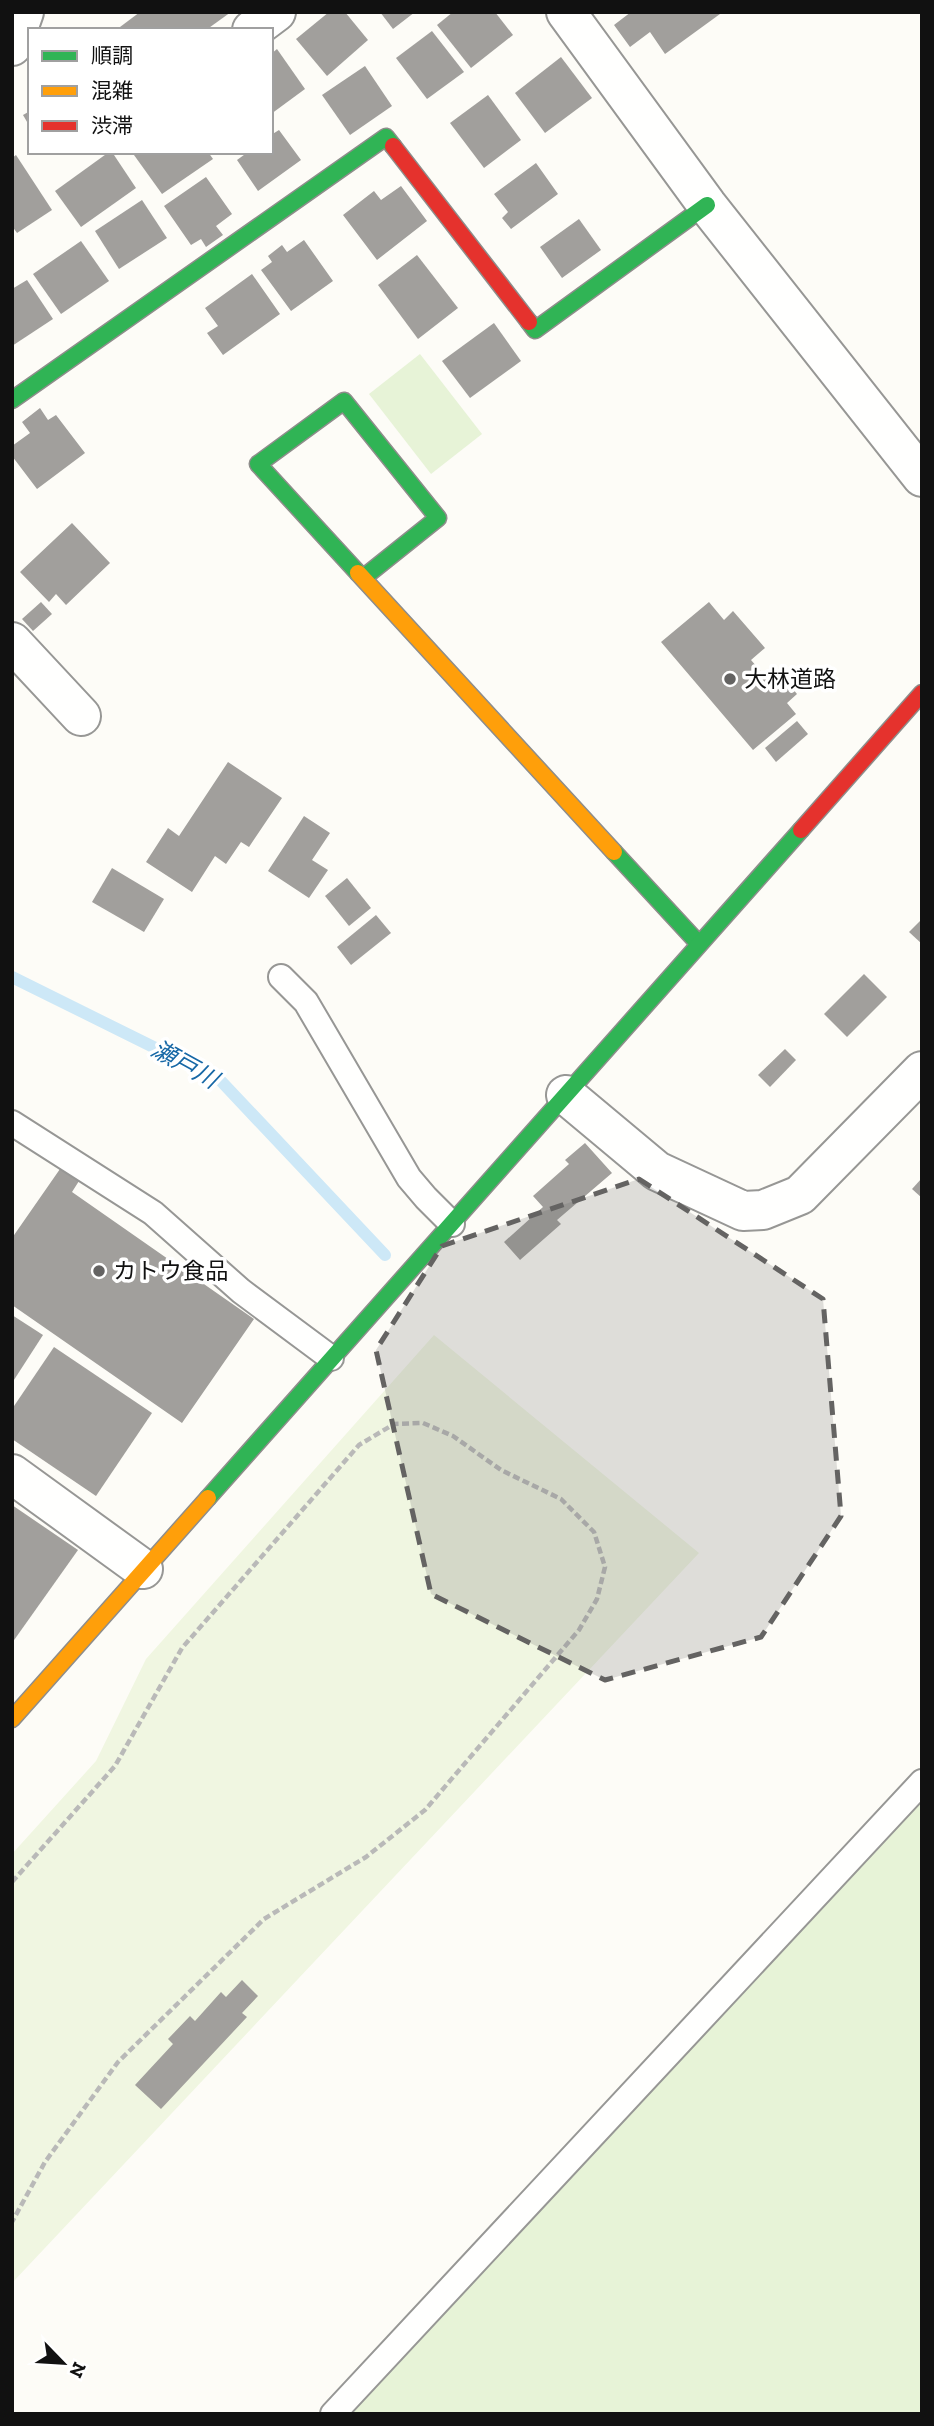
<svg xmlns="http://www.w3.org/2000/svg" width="934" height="2426" viewBox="0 0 934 2426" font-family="'Zilla Slab','Noto Sans JP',serif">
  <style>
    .green { fill: #e7f3d7 }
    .pitch { fill: #f0f6e1 }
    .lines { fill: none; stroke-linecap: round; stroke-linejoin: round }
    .stream { stroke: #cde8f7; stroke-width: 12 }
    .building { fill: #a19f9c }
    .lane-casing { stroke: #979795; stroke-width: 28 }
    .street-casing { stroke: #979795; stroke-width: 42 }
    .fast-casing { stroke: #8e8d8b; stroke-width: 19 }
    .slow-casing { stroke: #8e8d8b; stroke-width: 19 }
    .jam-casing { stroke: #8e8d8b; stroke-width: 19 }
    .path { stroke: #b9b9b8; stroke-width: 4.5; stroke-dasharray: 7 3.5; stroke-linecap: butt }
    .lane { stroke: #fffffe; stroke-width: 24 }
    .street { stroke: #fffffe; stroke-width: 38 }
    .fast { stroke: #30b455; stroke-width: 16 }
    .slow { stroke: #ff9f0a; stroke-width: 16 }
    .jam { stroke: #e5322d; stroke-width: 16 }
    .marked { fill: #646362; fill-opacity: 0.2; stroke: #646362; stroke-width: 5; stroke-dasharray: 14 9; stroke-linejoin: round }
    .poi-dot { fill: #646362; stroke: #fff; stroke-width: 2.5 }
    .labels { text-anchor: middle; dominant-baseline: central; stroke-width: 7; stroke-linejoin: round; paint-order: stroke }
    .poi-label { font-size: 23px; fill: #111; stroke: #fff; text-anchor: start }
    .water-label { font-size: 24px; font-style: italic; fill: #1768a6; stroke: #fff }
  </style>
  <rect width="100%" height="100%" fill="#fdfcf7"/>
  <g class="green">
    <polygon points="420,354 482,434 431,474 369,394"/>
    <polygon points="922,1799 922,2414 347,2414"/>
  </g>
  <polygon class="pitch" points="434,1335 699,1553 12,2283 12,1854 96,1761 146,1659"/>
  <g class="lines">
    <polyline class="stream" points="12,977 220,1080 385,1255"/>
  </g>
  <g class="building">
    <polygon points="140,12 231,12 206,30 116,30"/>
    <polygon points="329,12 345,12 368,40 327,76 296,39"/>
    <polygon points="380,12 415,12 393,29"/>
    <polygon points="453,12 495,12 513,35 471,68 437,25"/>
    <polygon points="631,12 718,12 720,14 665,54 650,32 630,47 614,25"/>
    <polygon points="432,31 464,72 427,99 396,58"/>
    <polygon points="277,49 305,89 271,114 271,54"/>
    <polygon points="561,57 592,98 545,133 515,93"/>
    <polygon points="365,66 392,106 350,135 322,95"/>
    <polygon points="488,95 521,140 484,168 450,123"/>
    <polygon points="30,111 30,127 23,115"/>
    <polygon points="279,130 301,160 258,191 237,160 248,152 271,152 271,135"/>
    <polygon points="109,152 112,152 136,188 81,227 55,191"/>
    <polygon points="138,152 208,152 213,159 162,194 134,155"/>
    <polygon points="16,155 52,210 17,233 12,226 12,158"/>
    <polygon points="536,163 558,194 511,229 502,218 508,212 494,194"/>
    <polygon points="206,177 232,214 216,226 223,235 206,247 201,239 191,245 164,206"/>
    <polygon points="401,186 427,221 377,260 343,215 374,191 381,200"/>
    <polygon points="142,200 167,238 119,269 95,231"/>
    <polygon points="579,219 601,250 562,278 540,247"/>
    <polygon points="304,240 333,281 291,311 261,270 272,262 268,256 282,245 287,252"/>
    <polygon points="81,241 109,281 61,314 33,274"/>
    <polygon points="417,255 458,308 418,339 378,285"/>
    <polygon points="252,274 280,314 223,355 207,333 218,326 205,308"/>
    <polygon points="27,280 53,319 12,346 12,289"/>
    <polygon points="494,323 521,361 470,398 442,361"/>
    <polygon points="40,408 48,420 56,415 85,453 37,489 12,456 12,446 30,433 22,422"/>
    <polygon points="72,523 110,563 66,605 56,594 49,602 20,572"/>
    <polygon points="41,602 52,614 33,631 22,619"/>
    <polygon points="709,602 724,620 733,611 765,648 751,660 771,683 781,675 797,694 787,703 796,714 753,750 661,642"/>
    <polygon points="797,721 808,734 776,762 765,748"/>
    <polygon points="228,762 282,798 249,847 241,842 226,864 215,856 192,892 146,862 168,828 179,836"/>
    <polygon points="304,816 330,833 312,860 328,870 309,898 268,871"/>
    <polygon points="112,868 164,899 144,932 92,902"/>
    <polygon points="347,878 371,908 349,926 325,896"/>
    <polygon points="376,915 391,933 351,965 337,947"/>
    <polygon points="922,919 922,944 909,932"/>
    <polygon points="864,974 887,997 847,1037 824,1014"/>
    <polygon points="785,1049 796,1060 770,1087 758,1075"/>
    <polygon points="585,1143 612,1173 557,1220 561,1224 520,1260 504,1242 543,1207 533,1196 569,1164 565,1160"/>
    <polygon points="60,1169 79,1181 72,1192 254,1319 182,1423 12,1305 12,1238"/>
    <polygon points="922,1178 922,1198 912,1189"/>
    <polygon points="12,1315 43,1335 12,1383"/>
    <polygon points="54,1347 152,1413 96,1496 12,1439 12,1409"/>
    <polygon points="12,1505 78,1550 12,1643"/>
    <polygon points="242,1980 258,1996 242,2013 247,2017 161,2109 135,2085 173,2044 168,2039 190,2016 195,2021 221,1992 226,1997"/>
  </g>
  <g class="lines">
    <defs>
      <g id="lane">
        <polyline points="281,977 306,1002 409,1178 426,1198 452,1224"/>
        <polyline points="12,1123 153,1213 241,1291 331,1358"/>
        <polyline points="333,2414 922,1782"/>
      </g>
      <g id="street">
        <polyline points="566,12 707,205 922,477"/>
        <polyline points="252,30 276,12"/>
        <polyline points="12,46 24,12"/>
        <polyline points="12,642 81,716"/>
        <polyline points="566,1095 657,1171 743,1211 763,1210 800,1195 922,1071"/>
        <polyline points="12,1474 143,1569"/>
      </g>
      <g id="fast">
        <polyline points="529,322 535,330 707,205"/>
        <polyline points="12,400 386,137 393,146"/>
        <polyline points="358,573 258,464 344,401 438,518 363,578"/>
        <polyline points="614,852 699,944"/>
        <polyline points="208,1498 801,830"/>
      </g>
      <g id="slow">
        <polyline points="358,573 614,852"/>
        <polyline points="12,1719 208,1498"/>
      </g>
      <g id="jam">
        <polyline points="393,146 529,322"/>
        <polyline points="801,830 922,693"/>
      </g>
    </defs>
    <use href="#lane" class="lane-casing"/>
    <use href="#street" class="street-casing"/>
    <use href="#fast" class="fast-casing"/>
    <use href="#slow" class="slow-casing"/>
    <use href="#jam" class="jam-casing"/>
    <polyline class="path" points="12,1882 115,1766 182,1648 359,1445 394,1424 423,1423 453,1436 501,1470 561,1499 594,1532 605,1567 597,1599 579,1630 425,1810 366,1857 264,1919 118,2062 45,2162 12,2222"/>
    <use href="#lane" class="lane"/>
    <use href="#street" class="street"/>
    <use href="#fast" class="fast"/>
    <use href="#slow" class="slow"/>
    <use href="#jam" class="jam"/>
  </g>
  <path class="marked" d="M639,1179L823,1299L841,1516L761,1637L605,1680L431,1594L376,1350L442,1246Z"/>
  <g class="poi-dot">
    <circle cx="730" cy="679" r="7"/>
    <circle cx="99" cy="1271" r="7"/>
  </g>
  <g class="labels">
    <g class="poi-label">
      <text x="744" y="679">大林道路</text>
      <text x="113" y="1271">カトウ食品</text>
    </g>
    <g class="water-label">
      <text transform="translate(185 1064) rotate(29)">瀬戸川</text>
    </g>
  </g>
  <rect width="934" height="2426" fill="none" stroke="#111111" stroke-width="28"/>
  <rect x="28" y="28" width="245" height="126" fill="#ffffff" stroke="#a0a0a0" stroke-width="2"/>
  <rect x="42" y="51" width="35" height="10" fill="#30b455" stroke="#a0a0a0" stroke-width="2"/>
  <text x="91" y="63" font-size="21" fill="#111111">順調</text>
  <rect x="42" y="86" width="35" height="10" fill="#ff9f0a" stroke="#a0a0a0" stroke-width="2"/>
  <text x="91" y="98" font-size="21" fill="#111111">混雑</text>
  <rect x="42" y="121" width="35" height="10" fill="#e5322d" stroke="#a0a0a0" stroke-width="2"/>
  <text x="91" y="133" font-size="21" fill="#111111">渋滞</text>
  <g transform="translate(63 2363) rotate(115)" stroke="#ffffff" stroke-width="5" paint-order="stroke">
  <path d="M0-5L12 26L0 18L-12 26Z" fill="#111111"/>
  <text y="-10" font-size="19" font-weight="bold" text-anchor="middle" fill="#111111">N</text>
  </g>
</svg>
